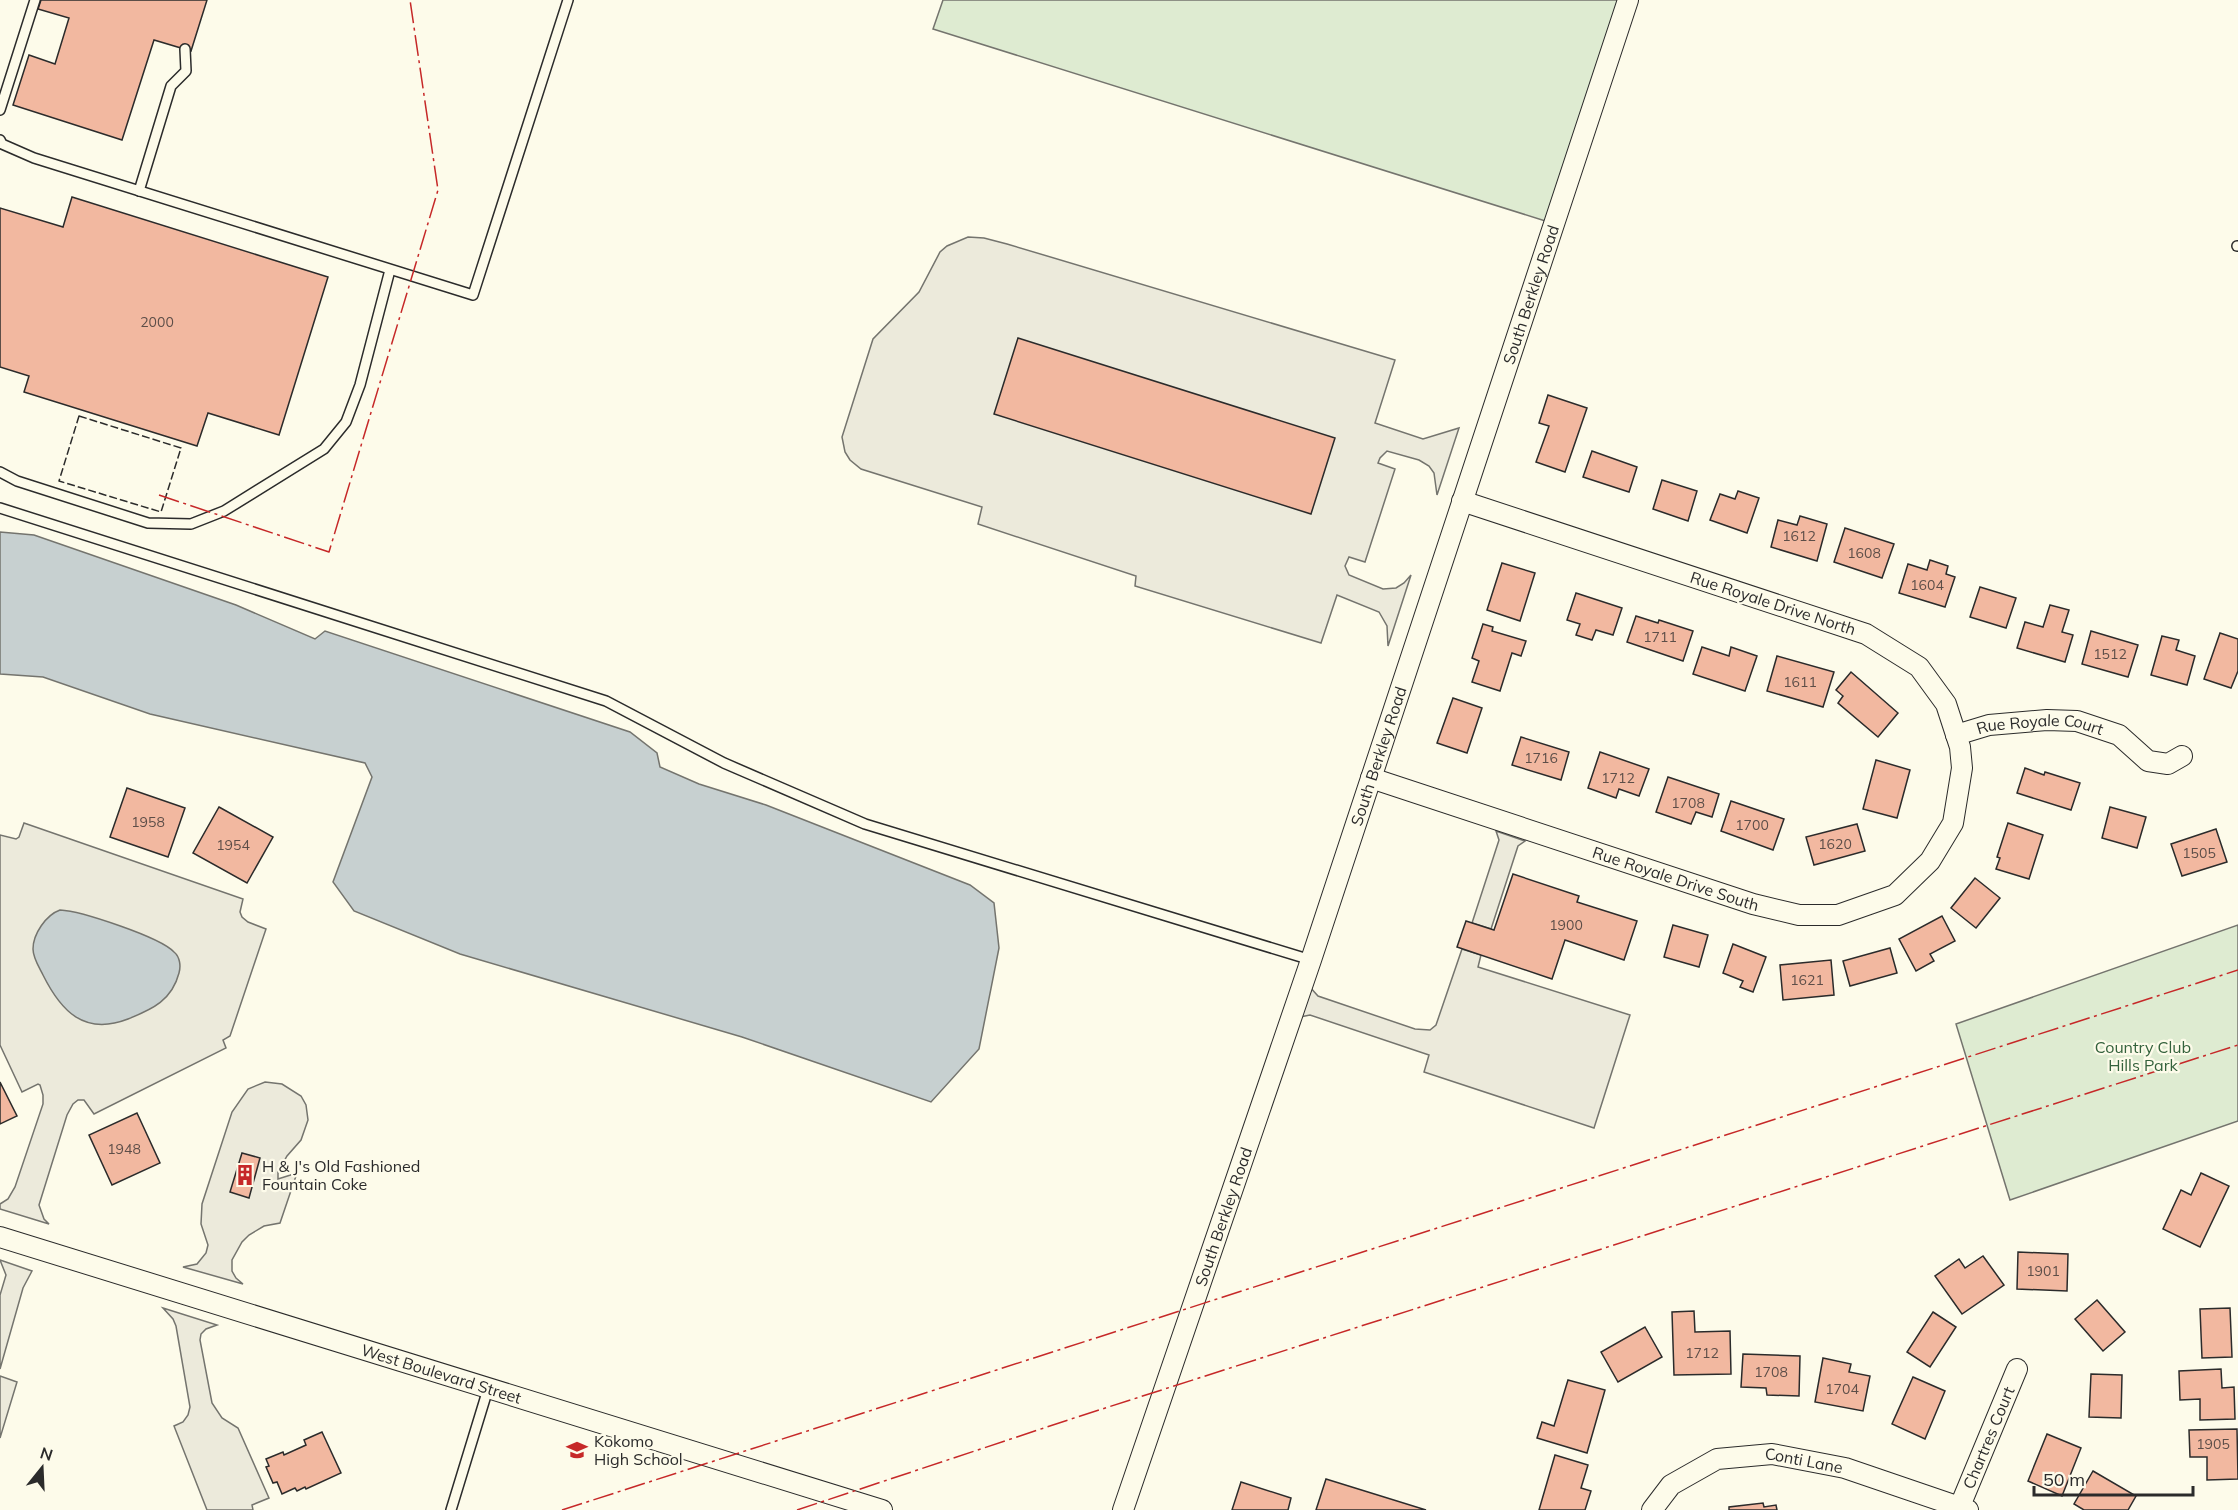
<svg xmlns="http://www.w3.org/2000/svg" width="2238" height="1510" viewBox="0 0 2238 1510" font-family="Mulish,sans-serif">
  <style>
    .green { fill: #deebd1; stroke: #74746e; stroke-width: 1.5 }
    .parking { fill: #eceadb; stroke: #74746e; stroke-width: 1.5 }
    .water { fill: #c7d0d0; stroke: #74746e; stroke-width: 1.5 }
    .building { fill: #f2b8a0; stroke: #2b2b2b; stroke-width: 1.5 }
    .lines { fill: none; stroke-linecap: round; stroke-linejoin: round }
    .service-casing { stroke: #2b2b2b; stroke-width: 12 }
    .minor-casing { stroke: #2b2b2b; stroke-width: 22 }
    .service { stroke: #fdfbea; stroke-width: 9 }
    .minor { stroke: #fdfbea; stroke-width: 20 }
    .fence { stroke: #2b2b2b; stroke-width: 1.5; stroke-dasharray: 8 3; stroke-linecap: butt }
    .power { stroke: #c62828; stroke-width: 1.5; stroke-dasharray: 21 4.5 3 4.5; stroke-linecap: butt }
    .labels { text-anchor: middle; dominant-baseline: central; stroke-width: 4.5; stroke-linejoin: round; paint-order: stroke }
    .number-label { font-size: 14px; fill: #5d4e48 }
    .street-label { font-size: 16px; fill: #2b2b2b; stroke: #fdfbea }
    .park-label { font-size: 16px; fill: #34623c; stroke: #fdfbea }
    .poi-label { font-size: 16px; fill: #2b2b2b; stroke: #fdfbea; text-anchor: start }
  </style>
  <rect width="100%" height="100%" fill="#fdfbea"/>
  <g class="green">
    <polygon points="943,0 1628,0 1555,224 933,29"/>
    <polygon points="2238,925 2238,1121 2010,1200 1956,1024"/>
  </g>
  <g class="parking">
    <polygon points="968,237 984,238 1007,244 1395,360 1375,423 1423,439 1459,428 1437,495 1434,473 1429,466 1419,460 1387,451 1380,458 1378,463 1395,469 1365,562 1349,557 1345,566 1349,575 1383,589 1396,588 1404,583 1411,575 1388,646 1387,626 1379,612 1337,595 1321,643 1135,586 1136,576 978,524 982,507 861,469 850,460 845,452 842,437 873,339 919,292 940,252 947,246"/>
    <polygon points="24,823 243,899 240,912 242,917 248,922 266,929 230,1036 223,1040 226,1048 94,1114 84,1100 78,1100 73,1104 67,1115 39,1205 44,1219 49,1224 0,1209 0,1204 8,1199 15,1187 43,1104 43,1095 40,1085 38,1084 22,1092 0,1045 0,835 16,839 19,837"/>
    <polygon points="1496,831 1525,841 1518,846 1491,929 1472,923 1499,840"/>
    <polygon points="1462,949 1481,955 1478,967 1630,1015 1594,1128 1424,1072 1429,1055 1310,1015 1300,1017 1309,986 1318,996 1415,1029 1430,1030 1436,1025"/>
    <polygon points="265,1082 282,1084 301,1096 306,1105 308,1120 301,1140 287,1156 278,1172 278,1179 297,1173 280,1223 264,1226 249,1235 242,1242 232,1260 232,1271 236,1278 243,1284 183,1267 197,1264 206,1253 208,1245 201,1224 202,1204 232,1112 248,1089"/>
    <polygon points="0,1260 32,1271 23,1288 0,1369 0,1295 6,1275"/>
    <polygon points="163,1308 217,1325 206,1329 201,1334 200,1340 212,1403 222,1418 238,1428 269,1498 252,1505 253,1510 207,1510 174,1426 183,1422 188,1415 190,1407 176,1326 173,1319"/>
    <polygon points="0,1376 17,1382 0,1438"/>
  </g>
  <g class="water">
    <polygon points="0,532 34,535 236,605 315,639 325,631 630,732 657,753 660,767 699,784 766,805 970,885 994,903 999,948 979,1049 931,1102 742,1037 460,954 354,911 333,882 372,777 365,763 150,714 43,677 0,674"/>
    <path d="M60,910C81,911 160,937 174,952C180,957 181,966 179,973C172,1000 153,1009 128,1019C84,1036 61,1011 43,975C39,967 33,958 33,949C33,934 46,915 60,910Z"/>
  </g>
  <g class="building">
    <polygon points="41,0 207,0 191,51 154,40 122,140 13,105 29,55 55,64 69,18 38,9"/>
    <polygon points="72,197 328,277 279,435 208,413 197,446 24,392 29,376 0,367 0,208 63,227"/>
    <polygon points="1018,338 1335,438 1311,514 994,414"/>
    <polygon points="1548,395 1587,408 1565,472 1536,462 1549,426 1539,423"/>
    <polygon points="1592,451 1637,467 1629,492 1583,477"/>
    <polygon points="1662,480 1697,491 1688,521 1653,509"/>
    <polygon points="1738,491 1759,498 1747,533 1710,520 1720,494 1735,499"/>
    <polygon points="1800,516 1827,524 1817,561 1771,547 1778,520 1797,525"/>
    <polygon points="1845,528 1894,544 1882,578 1834,562"/>
    <polygon points="1930,560 1948,566 1946,574 1955,577 1945,607 1899,593 1908,564 1927,570"/>
    <polygon points="1502,563 1535,573 1520,621 1487,610"/>
    <polygon points="1980,587 2016,598 2006,628 1970,617"/>
    <polygon points="1576,593 1622,608 1613,635 1596,630 1592,640 1576,635 1580,624 1567,620"/>
    <polygon points="2050,605 2069,610 2062,632 2073,635 2065,662 2017,648 2025,622 2043,627"/>
    <polygon points="1636,616 1658,623 1659,620 1693,631 1683,661 1627,642"/>
    <polygon points="1483,624 1493,627 1492,631 1526,641 1521,656 1512,653 1500,691 1472,682 1479,661 1472,658"/>
    <polygon points="2091,631 2138,645 2128,677 2082,664"/>
    <polygon points="2220,633 2238,639 2238,671 2231,688 2204,679"/>
    <polygon points="2162,636 2179,640 2176,650 2195,656 2187,685 2151,675"/>
    <polygon points="1702,647 1729,656 1731,647 1757,656 1745,691 1693,674"/>
    <polygon points="1777,656 1834,672 1823,707 1767,691"/>
    <polygon points="1851,672 1898,713 1878,737 1838,703 1843,696 1836,690"/>
    <polygon points="1453,698 1482,708 1467,753 1437,743"/>
    <polygon points="1521,737 1569,752 1561,780 1512,765"/>
    <polygon points="1600,752 1649,769 1639,796 1619,789 1616,798 1588,788"/>
    <polygon points="1876,760 1910,770 1897,818 1863,809"/>
    <polygon points="2025,768 2044,775 2045,772 2080,783 2071,810 2017,793"/>
    <polygon points="1668,777 1719,794 1712,817 1696,812 1691,824 1656,812"/>
    <polygon points="127,788 185,808 168,857 110,837"/>
    <polygon points="1731,801 1784,819 1773,850 1721,831"/>
    <polygon points="219,807 273,837 247,883 193,853"/>
    <polygon points="2110,807 2146,817 2137,848 2102,838"/>
    <polygon points="2008,823 2043,835 2029,879 1996,869 2000,858 1997,857"/>
    <polygon points="1857,824 1865,851 1814,865 1806,837"/>
    <polygon points="2216,829 2227,862 2182,876 2171,844"/>
    <polygon points="1513,874 1579,896 1577,902 1637,921 1624,960 1565,940 1552,979 1457,947 1466,921 1494,930"/>
    <polygon points="1975,878 2000,898 1976,928 1951,908"/>
    <polygon points="1942,916 1955,941 1930,954 1934,961 1916,971 1899,939"/>
    <polygon points="1673,925 1708,935 1699,967 1664,957"/>
    <polygon points="1733,944 1766,957 1753,992 1740,987 1743,981 1723,973"/>
    <polygon points="1890,948 1897,973 1850,986 1843,961"/>
    <polygon points="1831,960 1834,995 1783,1000 1780,965"/>
    <polygon points="0,1082 17,1116 0,1124"/>
    <polygon points="137,1113 160,1163 112,1185 89,1135"/>
    <polygon points="242,1153 260,1158 249,1198 230,1192"/>
    <polygon points="2201,1173 2229,1186 2200,1247 2163,1229 2181,1190 2191,1195"/>
    <polygon points="2018,1252 2068,1254 2067,1291 2017,1289"/>
    <polygon points="1983,1256 2004,1285 1962,1314 1935,1276 1959,1259 1965,1268"/>
    <polygon points="2097,1300 2125,1332 2103,1351 2075,1319"/>
    <polygon points="2230,1308 2232,1357 2202,1358 2200,1309"/>
    <polygon points="1694,1311 1695,1332 1730,1331 1731,1374 1674,1375 1672,1312"/>
    <polygon points="1933,1312 1956,1327 1930,1367 1907,1352"/>
    <polygon points="1645,1327 1662,1357 1618,1382 1601,1352"/>
    <polygon points="1743,1354 1800,1356 1799,1396 1767,1395 1766,1388 1741,1387"/>
    <polygon points="1823,1358 1851,1364 1849,1372 1870,1376 1863,1411 1815,1402"/>
    <polygon points="2221,1369 2222,1388 2234,1387 2235,1419 2200,1420 2200,1399 2180,1400 2179,1371"/>
    <polygon points="2091,1374 2122,1375 2121,1418 2089,1417"/>
    <polygon points="1913,1377 1945,1391 1925,1439 1892,1424"/>
    <polygon points="1568,1380 1605,1390 1587,1453 1537,1438 1542,1422 1554,1426"/>
    <polygon points="2237,1429 2238,1479 2207,1480 2207,1457 2190,1457 2189,1430"/>
    <polygon points="322,1432 341,1473 306,1489 305,1487 297,1491 295,1488 282,1494 277,1482 273,1483 266,1467 269,1466 266,1459 283,1452 284,1455 306,1445 304,1440"/>
    <polygon points="2047,1434 2081,1448 2062,1496 2028,1481"/>
    <polygon points="1555,1455 1588,1465 1581,1488 1591,1491 1585,1510 1539,1510"/>
    <polygon points="2093,1471 2136,1496 2128,1510 2084,1510 2074,1504"/>
    <polygon points="1326,1479 1426,1510 1316,1510"/>
    <polygon points="1241,1482 1291,1498 1288,1510 1232,1510"/>
    <polygon points="1763,1503 1764,1507 1776,1505 1777,1510 1729,1510 1729,1507"/>
  </g>
  <g class="lines">
    <defs>
      <g id="service">
        <polyline points="0,110 35,0"/>
        <polyline points="0,140 2,144 34,158 473,295 568,0"/>
        <polyline points="139,191 171,86 186,71 185,49"/>
        <polyline points="2237,246 2238,246"/>
        <polyline points="0,472 17,481 148,523 191,524 224,511 324,449 346,422 360,385 390,270"/>
        <polyline points="0,508 606,701 724,763 865,824 1311,960"/>
        <polyline points="451,1510 488,1389"/>
      </g>
      <g id="minor">
        <path id="s1" d="M1956,735L1989,725L2047,720L2077,721L2119,735L2148,761L2168,764L2182,756"/>
        <path id="s2" d="M1371,778L1753,904L1799,915H1838L1895,895L1930,861L1953,823L1962,768L1960,747L1946,704L1919,667L1866,634L1462,501"/>
        <path id="s3" d="M0,1237L882,1510"/>
        <path id="s4" d="M1960,1506L2017,1369"/>
        <path id="s5" d="M1123,1510L1311,960L1628,0"/>
        <path id="s6" d="M1652,1510L1671,1485L1717,1459L1772,1454L1845,1468L1968,1510"/>
      </g>
    </defs>
    <use href="#service" class="service-casing"/>
    <use href="#minor" class="minor-casing"/>
    <use href="#service" class="service"/>
    <use href="#minor" class="minor"/>
    <polygon class="fence" points="79,416 181,448 161,512 59,481"/>
    <g class="power">
      <polyline points="159,495 329,552 438,190 410,0"/>
      <polyline points="562,1510 2238,970"/>
      <polyline points="797,1510 1071,1419 2238,1045"/>
    </g>
  </g>
  <defs>
    <symbol id="building-bare" viewBox="-9 -9 18 18"><path d="M-4-6H4V6H1V3H-1V6H-4ZM-2.5-4.3h1.7v1.8h-1.7ZM.8-4.3h1.7v1.8H.8ZM-2.5-1h1.7V.8h-1.7ZM.8-1h1.7V.8H.8Z" fill="#c62828" stroke="#fdfbea" stroke-width="2.5" paint-order="stroke"/></symbol>
    <symbol id="school-bare" viewBox="-9 -9 18 18"><path d="M0-5L7-2L0 1L-7-2ZM-4 1L0 2.5L4 1V4Q0 6-4 4Z" fill="#c62828" stroke="#fdfbea" stroke-width="2.5" paint-order="stroke"/></symbol>
  </defs>
  <g fill-rule="evenodd">
    <use href="#building-bare" x="230" y="1160" width="30" height="30"/>
    <use href="#school-bare" x="562" y="1435" width="30" height="30"/>
  </g>
  <g class="labels">
    <g class="number-label">
      <text x="157" y="322">2000</text>
      <text x="1799" y="536">1612</text>
      <text x="1864" y="553">1608</text>
      <text x="1927" y="585">1604</text>
      <text x="1660" y="637">1711</text>
      <text x="2110" y="654">1512</text>
      <text x="1800" y="682">1611</text>
      <text x="1541" y="758">1716</text>
      <text x="1618" y="778">1712</text>
      <text x="1688" y="803">1708</text>
      <text x="148" y="822">1958</text>
      <text x="1752" y="825">1700</text>
      <text x="1835" y="844">1620</text>
      <text x="233" y="845">1954</text>
      <text x="2199" y="853">1505</text>
      <text x="1566" y="925">1900</text>
      <text x="1807" y="980">1621</text>
      <text x="124" y="1149">1948</text>
      <text x="2043" y="1271">1901</text>
      <text x="1702" y="1353">1712</text>
      <text x="1771" y="1372">1708</text>
      <text x="1842" y="1389">1704</text>
      <text x="2213" y="1444">1905</text>
    </g>
    <g class="street-label">
      <text stroke="none"><textPath href="#s5" startOffset="1282">South Berkley Road</textPath></text>
      <text transform="translate(1773 603) rotate(18)">Rue Royale Drive North</text>
      <text stroke="none"><textPath href="#s1" startOffset="86">Rue Royale Court</textPath></text>
      <text stroke="none"><textPath href="#s5" startOffset="796">South Berkley Road</textPath></text>
      <text stroke="none"><textPath href="#s2" startOffset="321">Rue Royale Drive South</textPath></text>
      <text stroke="none"><textPath href="#s5" startOffset="310">South Berkley Road</textPath></text>
      <text stroke="none"><textPath href="#s3" startOffset="462">West Boulevard Street</textPath></text>
      <text stroke="none"><textPath href="#s4" startOffset="74">Chartres Court</textPath></text>
      <text stroke="none"><textPath href="#s6" startOffset="172">Conti Lane</textPath></text>
    </g>
    <g class="park-label">
      <text x="2143" y="1047">Country Club<tspan x="2143" dy="18">Hills Park</tspan></text>
    </g>
    <g class="poi-label">
      <text x="262" y="1166">H &amp; J's Old Fashioned<tspan x="262" dy="18">Fountain Coke</tspan></text>
      <text x="594" y="1441">Kokomo<tspan x="594" dy="18">High School</tspan></text>
    </g>
  </g>
  <g transform="translate(42 1468) rotate(18)" stroke="#fdfbea" stroke-width="4.5" paint-order="stroke">
  <path d="M0-4.5L10 22L0 15L-10 22Z" fill="#2b2b2b"/>
  <text y="-9" font-size="16" font-weight="bold" text-anchor="middle" fill="#2b2b2b">N</text>
  </g>
  <path d="M2034 1486v9h159v-9" fill="none" stroke="#2b2b2b" stroke-width="3"/>
  <text x="2043" y="1486" font-size="18" fill="#2b2b2b" stroke="#fdfbea" stroke-width="4.5" paint-order="stroke">50 m</text>
</svg>
